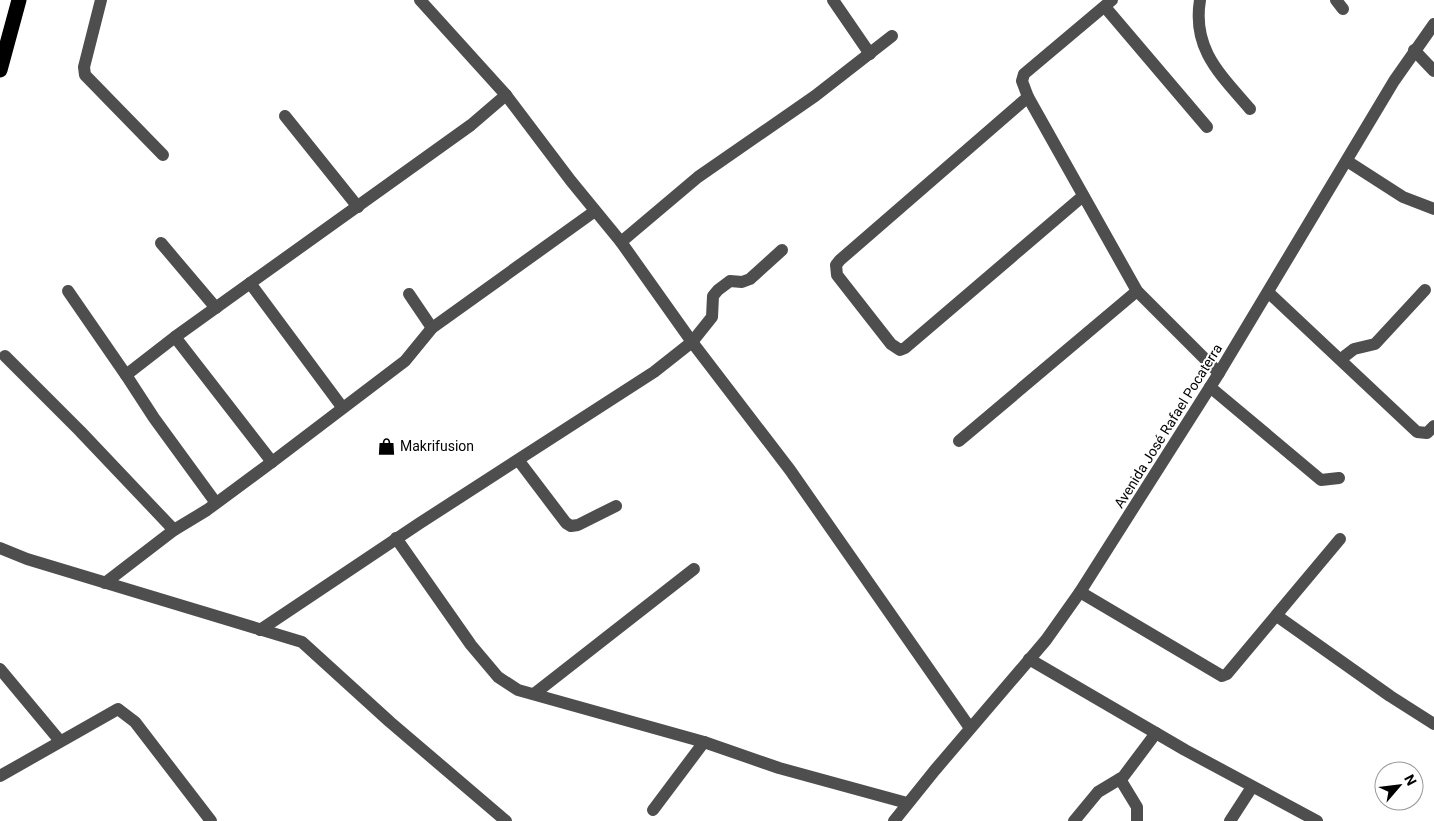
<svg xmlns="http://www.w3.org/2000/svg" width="1434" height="821" viewBox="0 0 1434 821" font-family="Roboto,sans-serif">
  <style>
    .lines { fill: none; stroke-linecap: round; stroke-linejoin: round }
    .minor { stroke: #4e4e4e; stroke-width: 12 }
    .highway { stroke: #000; stroke-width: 15 }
    .labels { text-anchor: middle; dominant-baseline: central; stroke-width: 4; stroke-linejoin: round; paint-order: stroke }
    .street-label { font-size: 14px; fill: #000; stroke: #fff }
    .poi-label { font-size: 14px; fill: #000; stroke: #fff; text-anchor: start }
  </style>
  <rect width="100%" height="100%" fill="#fff"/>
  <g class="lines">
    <g class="minor">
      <polyline points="101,0 84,67 85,75 163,155"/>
      <polyline points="420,0 506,95 571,181 621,242 692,342 790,470 970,728"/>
      <polyline points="833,0 870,54"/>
      <polyline points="1112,0 1024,74 1022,81 1028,97 1137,291 1219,373"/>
      <path d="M1200,0C1192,49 1220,74 1250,109"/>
      <polyline points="1336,0 1343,9"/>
      <polyline points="1105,7 1207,127"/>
      <polyline points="1414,50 1434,71"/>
      <polyline points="1028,97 840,260 836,265 837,275 891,344 900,350 905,348 1083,196"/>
      <polyline points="285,116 358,207"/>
      <polyline points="1347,161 1403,197 1434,209"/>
      <polyline points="621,242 698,177 815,96 892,36"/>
      <polyline points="161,243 216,308"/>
      <polyline points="250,283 342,407"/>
      <polyline points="68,291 126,375"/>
      <polyline points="1268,292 1417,432 1427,433 1434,426"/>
      <polyline points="409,294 432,328"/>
      <polyline points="175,337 272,462"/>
      <polyline points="5,356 80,431 174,530"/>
      <polyline points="1341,359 1354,349 1375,344 1425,290"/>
      <polyline points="1210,387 1321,480 1339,478"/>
      <polyline points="959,441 1137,291"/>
      <polyline points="519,461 566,523 571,526 578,525 616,506"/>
      <polyline points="216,503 154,418 126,375 175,337 471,125 506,95"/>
      <polyline points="396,538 471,645 498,677 518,690 704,742 779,768 907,803"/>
      <polyline points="0,548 27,559 302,642 390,722 506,821"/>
      <polyline points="105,583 174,530 207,510 272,462 405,361 432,328 595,211"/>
      <polyline points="1080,592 1222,676 1227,674 1340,539"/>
      <polyline points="1277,616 1390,696 1434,724"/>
      <polyline points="260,630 420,523 654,372 692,342 712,317 713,296 718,290 730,281 742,282 750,279 782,250"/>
      <polyline points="1029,659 1185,750 1317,821"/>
      <polyline points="0,669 60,741"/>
      <polyline points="534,694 694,569"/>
      <polyline points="0,776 118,709 135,722 211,821"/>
      <polyline points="1120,779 1137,807 1137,821"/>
      <polyline points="653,810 704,742"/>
      <polyline points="894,821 935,770 1046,640 1080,592 1219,373 1394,81 1434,24"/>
      <polyline points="1074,821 1098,792 1123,777 1156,733"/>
      <polyline points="1230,821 1252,787"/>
    </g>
    <polyline class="highway" points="0,70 19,0"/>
  </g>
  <defs>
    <symbol id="shop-bare" viewBox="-9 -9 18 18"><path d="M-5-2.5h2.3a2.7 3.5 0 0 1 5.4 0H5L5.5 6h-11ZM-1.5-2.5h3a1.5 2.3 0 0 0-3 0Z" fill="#000" stroke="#fff" stroke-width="2.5" paint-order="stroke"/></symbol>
  </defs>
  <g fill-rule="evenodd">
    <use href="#shop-bare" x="374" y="434" width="25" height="25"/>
  </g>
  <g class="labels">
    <g class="street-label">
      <text transform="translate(1168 426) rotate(-58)">Avenida José Rafael Pocaterra</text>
    </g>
    <g class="poi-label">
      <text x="400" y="446">Makrifusion</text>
    </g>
  </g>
  <g transform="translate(1399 786) rotate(62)"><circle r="24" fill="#ffffff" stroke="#999999"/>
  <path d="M0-4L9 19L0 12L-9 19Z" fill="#000000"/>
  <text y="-8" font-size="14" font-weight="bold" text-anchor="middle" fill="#000000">N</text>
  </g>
</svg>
